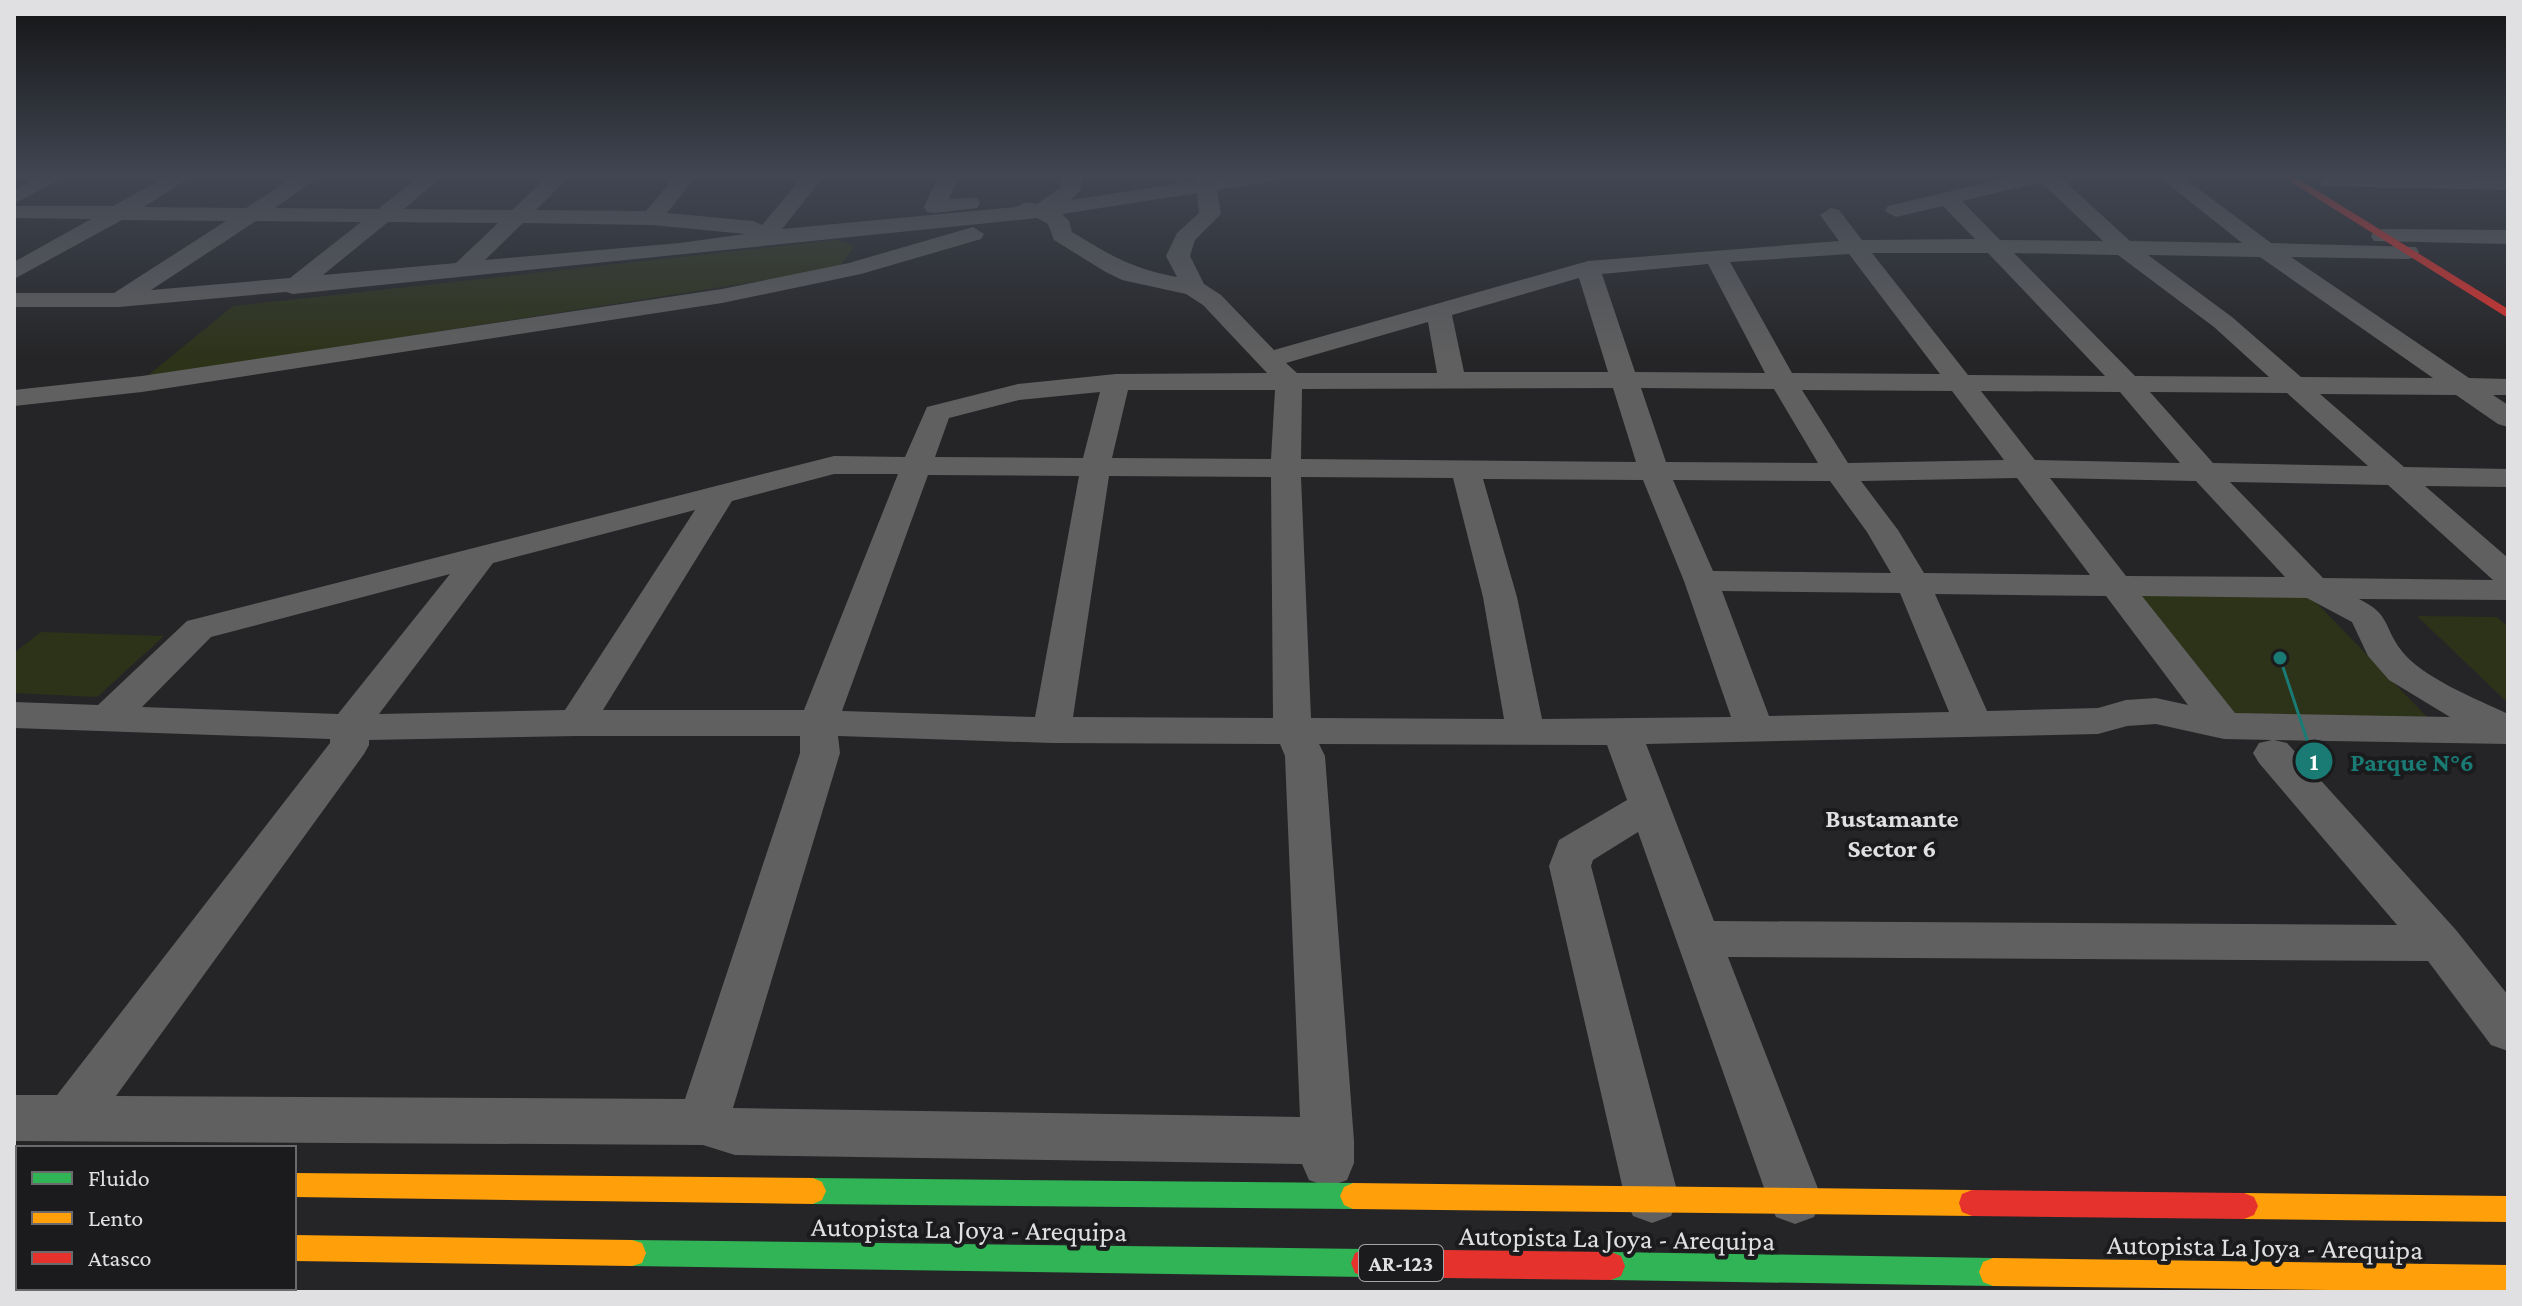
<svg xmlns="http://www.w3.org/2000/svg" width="2522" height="1306" viewBox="0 0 2522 1306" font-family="'Crimson Pro',serif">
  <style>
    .green { fill: #2d3319 }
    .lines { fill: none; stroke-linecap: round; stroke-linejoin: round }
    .street { fill: #606060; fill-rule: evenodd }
    .fast { fill: #30b455; fill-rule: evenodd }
    .slow { fill: #ff9f0a; fill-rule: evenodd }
    .jam { fill: #e5322d; fill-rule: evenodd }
    .labels { text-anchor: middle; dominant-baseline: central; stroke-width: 8; stroke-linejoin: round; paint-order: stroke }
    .shield { fill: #1b1b1e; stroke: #a5a5a7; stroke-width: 2 }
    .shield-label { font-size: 22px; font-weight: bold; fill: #e0e0e2 }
    .neighbourhood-label { font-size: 26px; font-weight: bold; fill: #e0e0e2; stroke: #1b1b1e }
    .near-street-label { font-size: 28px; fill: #e0e0e2; stroke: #1b1b1e }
    .leader { fill: none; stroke: #197b74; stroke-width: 3 }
    .callout-dot { fill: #197b74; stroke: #1b1b1e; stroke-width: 3 }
    .mark-label { font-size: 24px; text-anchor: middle; font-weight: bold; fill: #fff }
    .callout-label { font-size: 26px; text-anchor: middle; font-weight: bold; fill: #197b74; stroke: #1b1b1e; stroke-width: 8; stroke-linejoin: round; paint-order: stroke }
  </style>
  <rect width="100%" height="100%" fill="#252527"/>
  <g class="green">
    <polygon points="836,240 855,246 838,269 146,377 233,306"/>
    <polygon points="2140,595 2311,597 2428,718 2239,718"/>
    <polygon points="2417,616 2497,617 2508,627 2508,703"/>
    <polygon points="41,632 164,636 97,697 14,693 14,653"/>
  </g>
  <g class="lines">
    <g class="street">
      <polygon points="42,175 68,175 14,204 14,190"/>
      <path d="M169,175H194L144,207L246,208L297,175H321L275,208L378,209L421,175H444L404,209L512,210L549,175H571L536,210L646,211L676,175H697L667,213L753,221L762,225L804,175H825L782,229L1016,207L1026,202L1037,204L1060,188L1063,175H1083L1080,191L1071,200L1195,181V175H1215L1216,178L1286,175L1276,181L1217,190L1221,214L1195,240L1190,256L1204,284L1221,295L1274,350L1588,261L1839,241L1820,215L1831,208L1839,210L1862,240L1975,239L1943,206L1896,217L1885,211L1888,206L2019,175H2058L2130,241L2242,243L2157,175H2180L2271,243L2416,247L2419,252L2416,257L2408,259L2291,257L2469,378L2508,379V395H2493L2508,405V427L2498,424L2456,395L2320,394L2404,467L2508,469V487L2425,486L2508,558V600L2359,599C2391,615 2383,626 2401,650C2422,678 2477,699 2508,714V744L2274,740L2287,743L2456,930L2508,995V1051L2491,1045L2428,961L1728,957L1822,1199L1814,1217L1795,1224L1776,1217L1768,1199L1638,832L1593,860L1591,866L1679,1198L1671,1216L1652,1223L1633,1216L1625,1198L1549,866L1559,840L1627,800L1607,745L1319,744L1325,756L1354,1141V1163L1347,1180L1328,1187L1309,1180L1302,1164L735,1155L703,1145L14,1141V1095H57L330,743V739L14,728V702L98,705L187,621L834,456L905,457L927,407L1018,384L1116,374L1267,373L1203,305L1186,294L1122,280L1104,271L1054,240L1048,224L1037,218L293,294L286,292L119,307H14V293H114L226,221L122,220L14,279V262L91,219L14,218V206H113ZM2041,182L2103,241L2000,240L1962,201ZM1197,193L1199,213L1177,233L1166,256L1177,277C1130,268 1112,256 1072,232L1069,221L1062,214ZM256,221L361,222L290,278L151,290ZM388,222L498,223L456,263L323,275ZM523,223L652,225L745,234L680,243L485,260ZM1872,253H1988L2105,376L1968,375ZM2014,253L2118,255L2214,327L2269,377L2135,376ZM1849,254L1940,374L1792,373L1730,262ZM2148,255L2260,257L2433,378L2301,377L2232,317ZM1708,264L1765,373L1635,372L1602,274ZM1579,278L1608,372H1464L1452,315ZM1428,322L1437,373H1297L1286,363ZM1613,388L1636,462L1301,459L1302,389ZM1641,388L1774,389L1818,463L1666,462ZM1128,390H1275L1271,459L1112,458ZM1802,390L1952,391L2004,460L1848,463ZM1981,391L2120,392L2180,463L2035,460ZM1100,392L1083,458L935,457L949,418L1019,400ZM2150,392L2287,393L2368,466L2213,463ZM834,474H898L804,710H603L732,501ZM928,475L1079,476L1035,717L842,711ZM1109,476L1271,477L1273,718L1073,717ZM1301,477L1453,478L1483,597L1504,719L1311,718ZM2017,478L2090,575L1924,573L1898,530L1861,481ZM2050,478L2196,481L2285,577L2126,576ZM1483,479L1643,480L1684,581L1731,717L1542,719L1517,597ZM1673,480L1830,481L1867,532L1891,573L1713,571ZM2230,482L2388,485L2493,580L2323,578ZM695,510L565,710L379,714L493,563ZM450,574L338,714L142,707L211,637ZM1722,591L1900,593L1949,712L1769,716ZM1935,594L2106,596L2188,705L2156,698L2126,700L2098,708L1987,711ZM2142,596L2307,598L2352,622L2368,656L2389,680L2450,717L2235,713ZM2156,724L2224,739L2272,740L2259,743L2253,753L2259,763L2397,925L1714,921L1646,744L2098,734L2127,726ZM576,736H800V753L685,1099L116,1096L364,754L369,745V740ZM838,736L1052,743L1280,744L1285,756L1300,1117L733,1108L840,753Z"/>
      <polygon points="939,175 959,175 949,199 977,198 980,203 977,208 935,213 927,212 924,207"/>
      <polygon points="2329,176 2508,178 2508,190 2322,186 2319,182"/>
      <polygon points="973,227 984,234 981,239 861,274 722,303 142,392 14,406 14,390 142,376 722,289 849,263"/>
      <polygon points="2382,229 2508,230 2508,244 2374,241 2371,236 2374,231"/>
    </g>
    <g class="fast">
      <polygon points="813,1178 1353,1183 1362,1187 1366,1196 1362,1205 1353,1209 813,1204 804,1200 800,1191 804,1182"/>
      <polygon points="632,1240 1365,1249 1375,1253 1379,1263 1375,1273 1365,1277 632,1266 622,1263 618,1253 622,1243"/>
      <polygon points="1611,1252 1993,1258 2003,1262 2007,1272 2003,1282 1993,1286 1611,1280 1601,1276 1597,1266 1601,1256"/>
    </g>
    <g class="slow">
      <rect x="14" y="1169" width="4" height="24"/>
      <polygon points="294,1173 813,1178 822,1182 826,1191 822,1200 813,1204 294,1197"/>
      <polygon points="1353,1183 1972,1190 1982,1194 1985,1203 1982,1212 1972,1216 1353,1209 1344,1205 1340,1196 1344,1187"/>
      <polygon points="2244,1193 2508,1196 2508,1222 2244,1219 2234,1215 2230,1206 2234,1197"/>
      <rect x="14" y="1231" width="4" height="26"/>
      <polygon points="294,1235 632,1240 642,1243 646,1253 642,1263 632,1266 294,1261"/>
      <polygon points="1993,1258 2508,1265 2508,1292 1993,1286 1983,1282 1979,1272 1983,1262"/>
    </g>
    <g class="jam">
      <polygon points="2280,175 2292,175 2508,309 2508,318"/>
      <polygon points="1972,1190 2244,1193 2254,1197 2258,1206 2254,1215 2244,1219 1972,1216 1962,1212 1959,1203 1962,1194"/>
      <polygon points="1365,1249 1611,1252 1621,1256 1625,1266 1621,1276 1611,1280 1365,1277 1355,1273 1351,1263 1355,1253"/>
    </g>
  </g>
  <linearGradient id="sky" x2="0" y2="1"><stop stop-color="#141415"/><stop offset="0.49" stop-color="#404652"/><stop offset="1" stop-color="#404652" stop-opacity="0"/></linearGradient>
  <rect width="2522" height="358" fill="url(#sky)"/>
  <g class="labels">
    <rect class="shield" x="1359" y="1245" width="84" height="36" rx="6"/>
    <g class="shield-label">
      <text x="1401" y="1263">AR-123</text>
    </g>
    <g class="neighbourhood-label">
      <text x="1892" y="818">Bustamante<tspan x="1892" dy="30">Sector 6</tspan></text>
    </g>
    <g class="near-street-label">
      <text transform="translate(969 1229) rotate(1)">Autopista La Joya - Arequipa</text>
      <text transform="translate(1617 1238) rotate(1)">Autopista La Joya - Arequipa</text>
      <text transform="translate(2265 1247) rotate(1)">Autopista La Joya - Arequipa</text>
    </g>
  </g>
  <path class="leader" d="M2280 658L2314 761"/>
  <g class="callout-dot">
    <circle cx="2280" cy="658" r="8"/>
    <circle cx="2314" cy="761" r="20"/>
  </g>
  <g class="mark-label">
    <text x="2314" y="770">1</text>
  </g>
  <g class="callout-label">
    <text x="2412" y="771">Parque N°6</text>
  </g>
  <rect width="2522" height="1306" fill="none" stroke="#e0e0e2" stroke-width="32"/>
  <rect x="16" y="1146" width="280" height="144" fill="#1b1b1e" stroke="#6a6a6c" stroke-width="2"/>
  <rect x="32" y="1172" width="40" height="12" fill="#30b455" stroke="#6a6a6c" stroke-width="2"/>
  <text x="88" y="1186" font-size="24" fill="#e0e0e2">Fluido</text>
  <rect x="32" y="1212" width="40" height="12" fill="#ff9f0a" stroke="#6a6a6c" stroke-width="2"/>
  <text x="88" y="1226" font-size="24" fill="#e0e0e2">Lento</text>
  <rect x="32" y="1252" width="40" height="12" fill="#e5322d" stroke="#6a6a6c" stroke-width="2"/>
  <text x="88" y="1266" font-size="24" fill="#e0e0e2">Atasco</text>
</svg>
